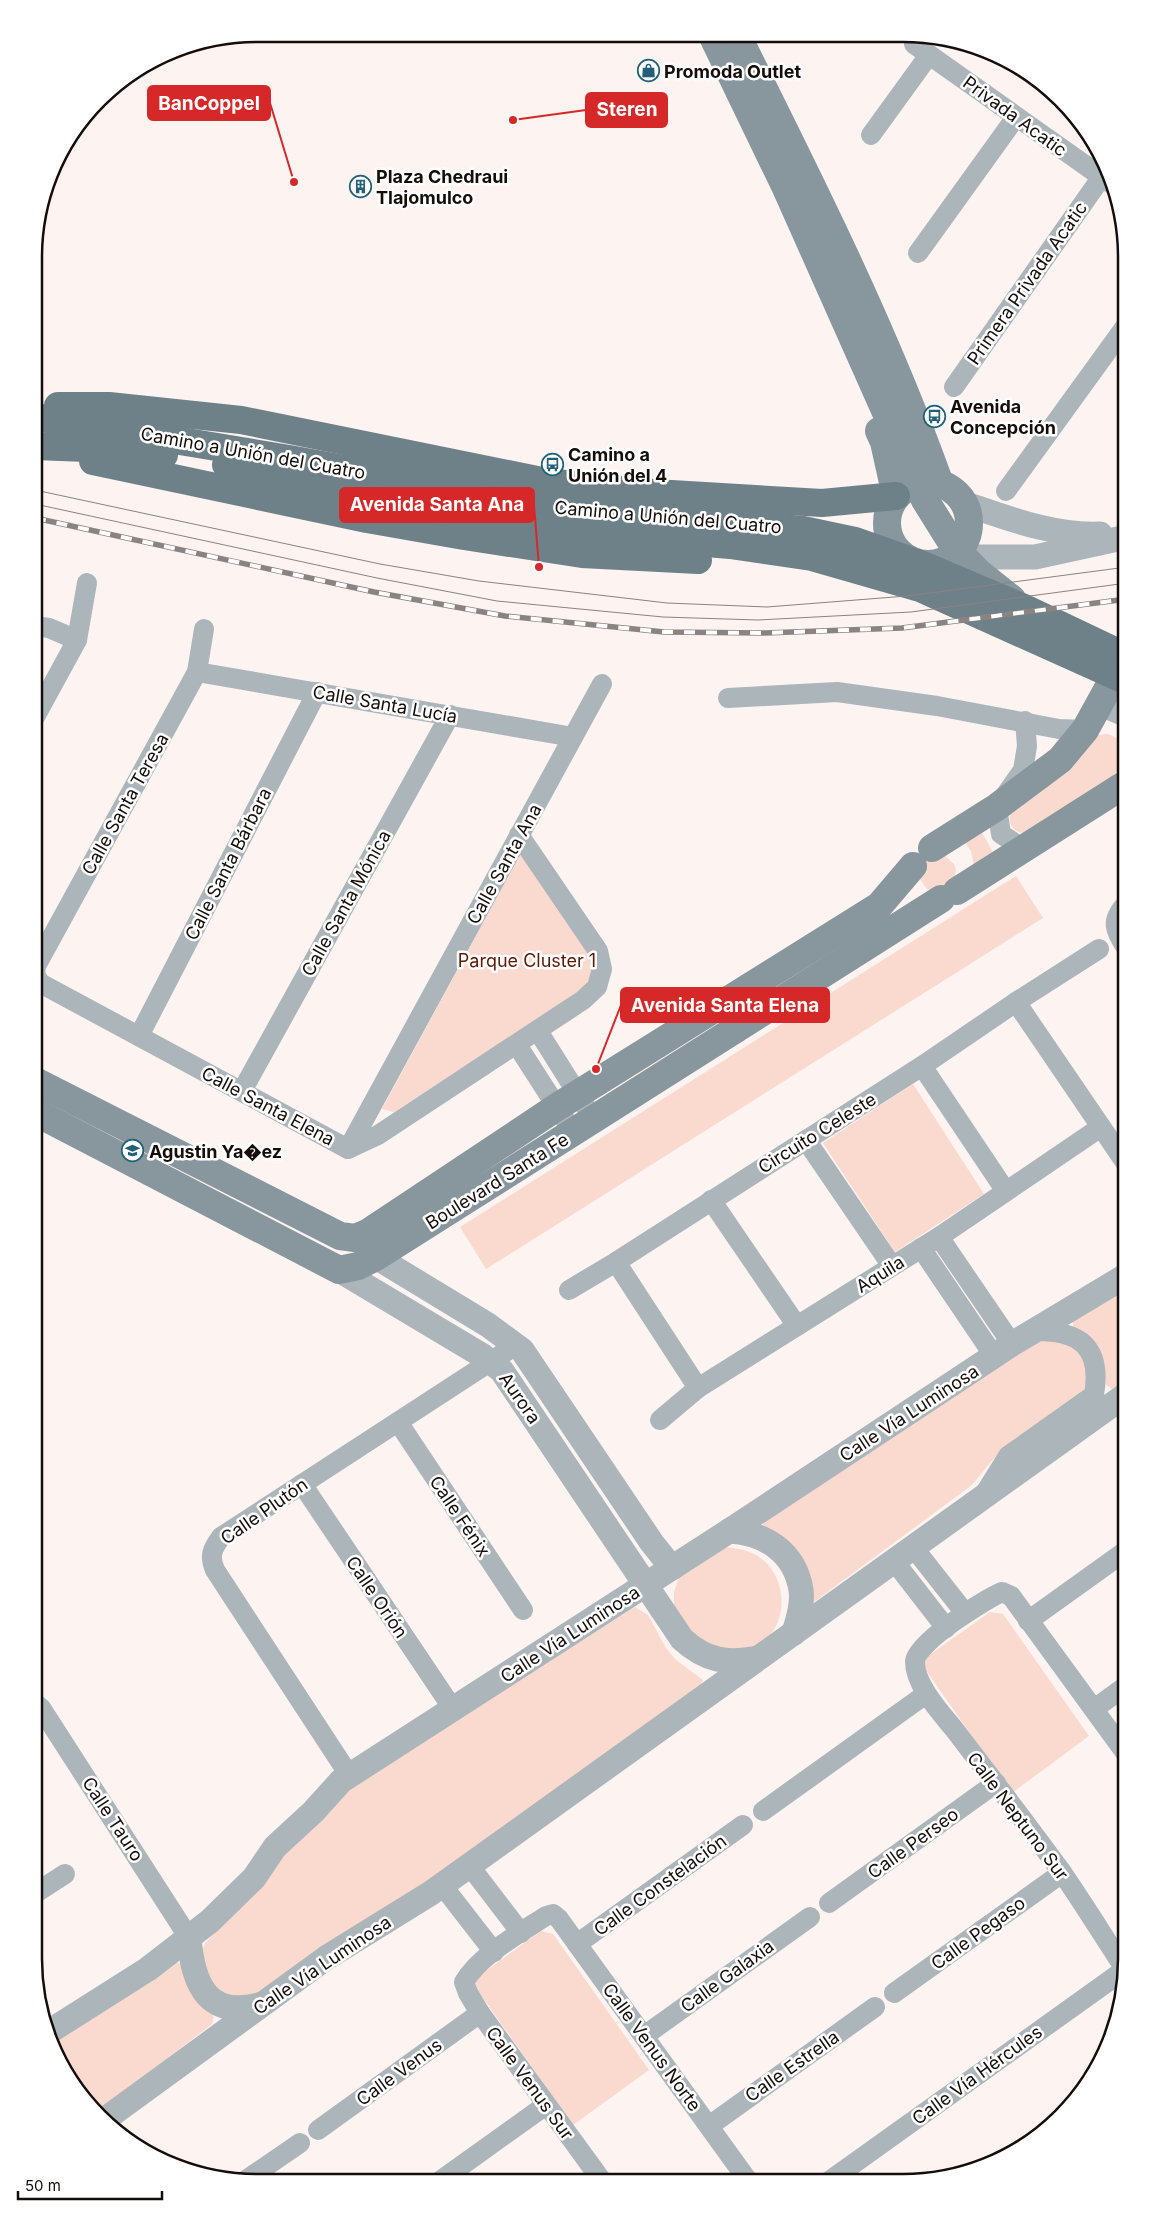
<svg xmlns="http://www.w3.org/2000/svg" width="1161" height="2216" viewBox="0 0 1161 2216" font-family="Inter,sans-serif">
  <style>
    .green { fill: #fad9cf }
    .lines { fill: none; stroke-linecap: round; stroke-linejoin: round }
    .minor { stroke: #acb5ba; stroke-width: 20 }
    .tertiary { stroke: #acb5ba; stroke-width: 25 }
    .secondary { stroke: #88969d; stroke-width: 28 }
    .primary { stroke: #6e8088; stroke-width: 28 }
    .tram { stroke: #8b8380; stroke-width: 1 }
    .rail-casing { stroke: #8b8380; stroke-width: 5.5 }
    .rail { stroke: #fff; stroke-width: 4; stroke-dasharray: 11; stroke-linecap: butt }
    .labels { text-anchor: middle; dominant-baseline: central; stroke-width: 5; stroke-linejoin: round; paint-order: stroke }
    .poi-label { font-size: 18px; font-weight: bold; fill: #140d0a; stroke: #fff; text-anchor: start }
    .street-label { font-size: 18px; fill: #140d0a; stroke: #fff }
    .park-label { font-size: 18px; fill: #5c1903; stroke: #fff }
    .rim { fill: none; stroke: #140d0a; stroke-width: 2.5 }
    .leader { fill: none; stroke: #d62828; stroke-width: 2 }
    .callout-dot { fill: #d62828; stroke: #fff; stroke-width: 2 }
    .callout { fill: #d62828; stroke: #d62828; stroke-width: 2 }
    .callout-label { font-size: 19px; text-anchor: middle; font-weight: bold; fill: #fff }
  </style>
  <rect width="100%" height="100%" fill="#fdf3f0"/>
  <g class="green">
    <path d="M1107,734C1122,738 1126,746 1127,761L1101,788L1028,834C1012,833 1007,824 1011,808L1068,772L1098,735Z"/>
    <polygon points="980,829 994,854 974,866 971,851 963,840"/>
    <polygon points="521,853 588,951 595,969 588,986 394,1112 382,1109"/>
    <path d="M939,855L945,856L954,864L956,870L954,882L933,891L927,889L920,879C923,862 922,859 939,855Z"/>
    <polygon points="1016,876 1043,918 486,1269 460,1227"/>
    <polygon points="913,1084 984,1194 895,1252 823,1143"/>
    <polygon points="1127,1283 1127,1380 1112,1389 1105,1384 1073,1328 1073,1320"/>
    <polygon points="1045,1338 1077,1346 1090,1378 1081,1397 1000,1451 972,1485 814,1602 807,1598 763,1529 764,1515"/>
    <path d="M722,1547C734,1548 745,1549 756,1555C788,1573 791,1625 759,1645C753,1649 716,1650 706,1651L674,1610V1592L680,1575Z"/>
    <polygon points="635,1607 648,1615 666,1648 676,1660 703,1680 699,1690 464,1860 250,1999 213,1994 201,1955 205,1943 262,1886 284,1845 345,1787"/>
    <polygon points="990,1612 1003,1614 1089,1736 1012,1793 925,1669 925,1658"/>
    <polygon points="541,1931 553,1934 649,2070 573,2125 476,1988 476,1978"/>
    <polygon points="176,1961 184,1967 214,2014 212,2024 97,2112 71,2082 51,2040"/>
  </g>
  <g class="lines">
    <g class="minor">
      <polyline points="914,44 1116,187"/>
      <polyline points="871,135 929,55"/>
      <polyline points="918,253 1016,117"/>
      <polyline points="954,387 1101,178"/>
      <polyline points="1006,491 1127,324"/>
      <polyline points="35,626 49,628 77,640"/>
      <polyline points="204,629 197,672 36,966 35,974 40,983 348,1149 378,1135 583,1000 597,987 602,969 598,951 519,835"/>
      <polyline points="197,672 573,737"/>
      <polyline points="728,698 837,692 937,706 1059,729 1085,730"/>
      <polyline points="35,717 77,640 87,583"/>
      <polyline points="1022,848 1001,834 997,807 1023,770 1027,746 1025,721"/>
      <path d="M1127,949C1114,930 1110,920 1127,903"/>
      <polyline points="1016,1002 1127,1165"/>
      <polyline points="538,1031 594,1120"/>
      <polyline points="139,1036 317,692"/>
      <polyline points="517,1045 573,1132"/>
      <polyline points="922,1066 1005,1190"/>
      <polyline points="242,1091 450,715"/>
      <polyline points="806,1140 892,1266"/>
      <polyline points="348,1149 602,684"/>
      <polyline points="711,1200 797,1326"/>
      <polyline points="939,1237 1012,1344"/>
      <polyline points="921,1248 994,1356"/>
      <polyline points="616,1262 698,1388"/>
      <polyline points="569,1290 616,1262 922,1066 1016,1002 1099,949"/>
      <polyline points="660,1420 698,1388 939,1237 1101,1127"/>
      <polyline points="398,1422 523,1610"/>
      <polyline points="302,1484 453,1709"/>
      <path d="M985,1493L1008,1456L1094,1395C1102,1347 1080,1330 1034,1331"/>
      <polyline points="913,1547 965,1613"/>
      <polyline points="894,1561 946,1628"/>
      <polyline points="1028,1621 1127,1550"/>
      <polyline points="34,1702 41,1708 189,1938"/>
      <polyline points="1094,1709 1127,1685"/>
      <path d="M349,1775L215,1570C209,1556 212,1549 221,1537L516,1345"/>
      <polyline points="763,1811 926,1694"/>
      <polyline points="469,1865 521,1933"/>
      <polyline points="442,1885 494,1952"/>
      <polyline points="34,1894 65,1874"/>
      <polyline points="829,1903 996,1783"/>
      <polyline points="577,1944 743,1825"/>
      <path d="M1125,1969C1104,1937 1083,1903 1061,1871C1026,1823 990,1776 954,1729C941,1713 914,1684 915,1661C916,1643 984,1600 1002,1592L1011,1596L1127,1755"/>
      <polyline points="894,1993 1062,1873"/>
      <polyline points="644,2036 810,1917"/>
      <polyline points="709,2126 875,2007"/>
      <polyline points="318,2130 480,2013"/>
      <polyline points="246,2180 300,2143"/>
      <polyline points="440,2181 546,2105"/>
      <path d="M602,2181L480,2013L468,1993L464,1982C480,1955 520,1933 546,1916L553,1914L559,1919L749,2182"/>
      <polyline points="828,2182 1127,1968"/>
    </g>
    <g class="tertiary">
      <path d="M963,503C1007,518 1053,536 1100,534"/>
      <polyline points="950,557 1035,557 1127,537"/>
      <polyline points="1101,704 1127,715"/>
      <polyline points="376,1257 488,1325 522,1350 652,1543 672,1568"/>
      <path d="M339,1270L483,1356L502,1371L682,1639C706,1661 727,1664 758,1658"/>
      <path d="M729,1531C765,1533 795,1552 801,1590C803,1604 798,1619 794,1633"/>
      <path d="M189,1938C193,1985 208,2020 262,2004"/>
      <polyline points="47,2033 148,1969 210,1921 254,1878 275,1847 313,1812 341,1781 729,1531 1012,1344 1127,1275"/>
      <polyline points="104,2120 326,1958 431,1893 1127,1394"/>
    </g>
    <g class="secondary">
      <polyline points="713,37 786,188 925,500 955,548 978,572 1012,599"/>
      <path d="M738,37C811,183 885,330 940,484"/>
      <polyline points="879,431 884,442 896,496"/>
      <circle cx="928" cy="523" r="41"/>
      <polyline points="932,848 997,807 1060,760 1085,730 1112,681 1127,665"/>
      <polyline points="957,891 1127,783"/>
      <polyline points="35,1081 340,1236 355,1238 369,1232 557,1107 879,906 913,866"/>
      <polyline points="35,1112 339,1270 358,1266 376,1257 941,899"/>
    </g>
    <g class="primary">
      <polyline points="58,406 109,406 241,420 547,482 638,492 822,503 896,496"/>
      <polyline points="35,417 295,460 558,508 803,530 855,541 920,564 1024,608 1127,657"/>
      <polyline points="35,446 111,449 164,455"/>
      <polyline points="93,461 367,519 464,536 582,554 698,560"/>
      <polyline points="226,465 469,517 567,531 730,545 812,557 920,588 1127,681"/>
    </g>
    <g class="tram">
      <polyline points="35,490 380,564 479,581 667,603 767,607 907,596 1127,567"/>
      <polyline points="35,504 377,578 497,601 663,617 758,620 911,612 1127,583"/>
    </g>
    <defs>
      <polyline id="rail" points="35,518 374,592 505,616 664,632 765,633 902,628 1127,599"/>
    </defs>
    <use href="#rail" class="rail-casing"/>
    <use href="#rail" class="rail"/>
  </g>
  <defs>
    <symbol id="shop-ring" viewBox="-11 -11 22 22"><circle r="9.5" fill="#fff" stroke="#236077" stroke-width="1.5"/><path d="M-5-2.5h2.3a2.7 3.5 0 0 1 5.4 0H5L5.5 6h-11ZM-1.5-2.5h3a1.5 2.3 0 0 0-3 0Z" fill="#236077"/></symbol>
    <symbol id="building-ring" viewBox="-11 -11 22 22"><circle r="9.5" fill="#fff" stroke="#236077" stroke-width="1.5"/><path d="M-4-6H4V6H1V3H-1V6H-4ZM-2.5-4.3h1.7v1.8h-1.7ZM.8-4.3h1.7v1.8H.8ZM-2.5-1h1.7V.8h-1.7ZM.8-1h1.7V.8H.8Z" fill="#236077"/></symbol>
    <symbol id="bus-ring" viewBox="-11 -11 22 22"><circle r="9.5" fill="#fff" stroke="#236077" stroke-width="1.5"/><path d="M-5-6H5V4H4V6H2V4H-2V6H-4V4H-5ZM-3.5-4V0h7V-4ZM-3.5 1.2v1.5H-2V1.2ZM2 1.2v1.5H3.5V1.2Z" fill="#236077"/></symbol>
    <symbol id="school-ring" viewBox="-11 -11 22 22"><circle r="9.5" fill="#fff" stroke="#236077" stroke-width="1.5"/><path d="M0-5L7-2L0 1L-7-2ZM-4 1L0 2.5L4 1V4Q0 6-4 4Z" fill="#236077"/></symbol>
  </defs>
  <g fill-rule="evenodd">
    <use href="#shop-ring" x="636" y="58" width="25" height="25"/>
    <use href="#building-ring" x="348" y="174" width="25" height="25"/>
    <use href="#bus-ring" x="922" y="404" width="25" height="25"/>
    <use href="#bus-ring" x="540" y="452" width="25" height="25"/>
    <use href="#school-ring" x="120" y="1138" width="25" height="25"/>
  </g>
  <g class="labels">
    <g class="poi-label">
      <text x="664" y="71">Promoda Outlet</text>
      <text x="376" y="176">Plaza Chedraui<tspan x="376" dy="21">Tlajomulco</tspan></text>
      <text x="950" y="406">Avenida<tspan x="950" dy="21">Concepción</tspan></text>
      <text x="568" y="454">Camino a<tspan x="568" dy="21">Unión del 4</tspan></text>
      <text x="149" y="1151">Agustin Ya�ez</text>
    </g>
    <g class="street-label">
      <text transform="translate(1015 116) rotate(36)">Privada Acatic</text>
      <text transform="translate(1027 283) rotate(-55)">Primera Privada Acatic</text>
      <text transform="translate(253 453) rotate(10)">Camino a Unión del Cuatro</text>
      <text transform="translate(668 517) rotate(5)">Camino a Unión del Cuatro</text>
      <text transform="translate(385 704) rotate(10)">Calle Santa Lucía</text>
      <text transform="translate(125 804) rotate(-61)">Calle Santa Teresa</text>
      <text transform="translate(228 864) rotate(-63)">Calle Santa Bárbara</text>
      <text transform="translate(504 864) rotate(-61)">Calle Santa Ana</text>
      <text transform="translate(346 903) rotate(-61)">Calle Santa Mónica</text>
      <text transform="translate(268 1106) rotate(28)">Calle Santa Elena</text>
      <text transform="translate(817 1133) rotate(-32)">Circuito Celeste</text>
      <text transform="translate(497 1181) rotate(-32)">Boulevard Santa Fe</text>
      <text transform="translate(880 1274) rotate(-32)">Aquila</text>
      <text transform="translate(520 1398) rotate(55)">Aurora</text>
      <text transform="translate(909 1413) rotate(-33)">Calle Vía Luminosa</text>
      <text transform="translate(264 1511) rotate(-35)">Calle Plutón</text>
      <text transform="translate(460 1516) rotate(56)">Calle Fénix</text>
      <text transform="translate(377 1597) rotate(56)">Calle Orión</text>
      <text transform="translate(570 1634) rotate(-33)">Calle Vía Luminosa</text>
      <text transform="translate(1018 1816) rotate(53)">Calle Neptuno Sur</text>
      <text transform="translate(113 1819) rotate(57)">Calle Tauro</text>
      <text transform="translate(913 1843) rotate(-36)">Calle Perseo</text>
      <text transform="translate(660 1885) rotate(-36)">Calle Constelación</text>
      <text transform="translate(978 1933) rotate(-36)">Calle Pegaso</text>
      <text transform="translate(322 1965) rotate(-34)">Calle Vía Luminosa</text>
      <text transform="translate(727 1976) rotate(-36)">Calle Galaxia</text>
      <text transform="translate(652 2047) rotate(54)">Calle Venus Norte</text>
      <text transform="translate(792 2066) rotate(-35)">Calle Estrella</text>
      <text transform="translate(399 2072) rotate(-36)">Calle Venus</text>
      <text transform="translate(977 2075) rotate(-36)">Calle Vía Hércules</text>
      <text transform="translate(530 2083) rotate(54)">Calle Venus Sur</text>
    </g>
    <g class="park-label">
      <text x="527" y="960">Parque Cluster 1</text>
    </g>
  </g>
  <path d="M0 0H1161V2216H0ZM257 42H903A215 215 0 0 1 1118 257V1959A215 215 0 0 1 903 2174H257A215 215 0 0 1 42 1959V257A215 215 0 0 1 257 42Z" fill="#fff" fill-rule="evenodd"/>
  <path class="rim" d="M257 42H903A215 215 0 0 1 1118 257V1959A215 215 0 0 1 903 2174H257A215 215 0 0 1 42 1959V257A215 215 0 0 1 257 42Z"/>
  <path class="leader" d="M294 182L270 103M513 120L586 110M539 567L534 505M596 1069L621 1005"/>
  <g class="callout-dot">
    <circle cx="294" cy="182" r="5"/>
    <circle cx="513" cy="120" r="5"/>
    <circle cx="539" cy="567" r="5"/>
    <circle cx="596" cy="1069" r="5"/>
  </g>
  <g class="callout">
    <rect x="148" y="86" width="122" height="34" rx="5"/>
    <rect x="586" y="93" width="81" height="34" rx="5"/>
    <rect x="340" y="488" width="194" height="34" rx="5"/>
    <rect x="621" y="988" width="208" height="34" rx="5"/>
  </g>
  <g class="callout-label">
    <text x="209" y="110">BanCoppel</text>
    <text x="627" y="116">Steren</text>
    <text x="437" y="511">Avenida Santa Ana</text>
    <text x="725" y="1012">Avenida Santa Elena</text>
  </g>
  <path d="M18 2191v8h144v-8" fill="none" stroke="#140d0a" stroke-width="2.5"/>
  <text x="25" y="2191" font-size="15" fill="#140d0a" stroke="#ffffff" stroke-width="4" paint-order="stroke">50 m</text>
</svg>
